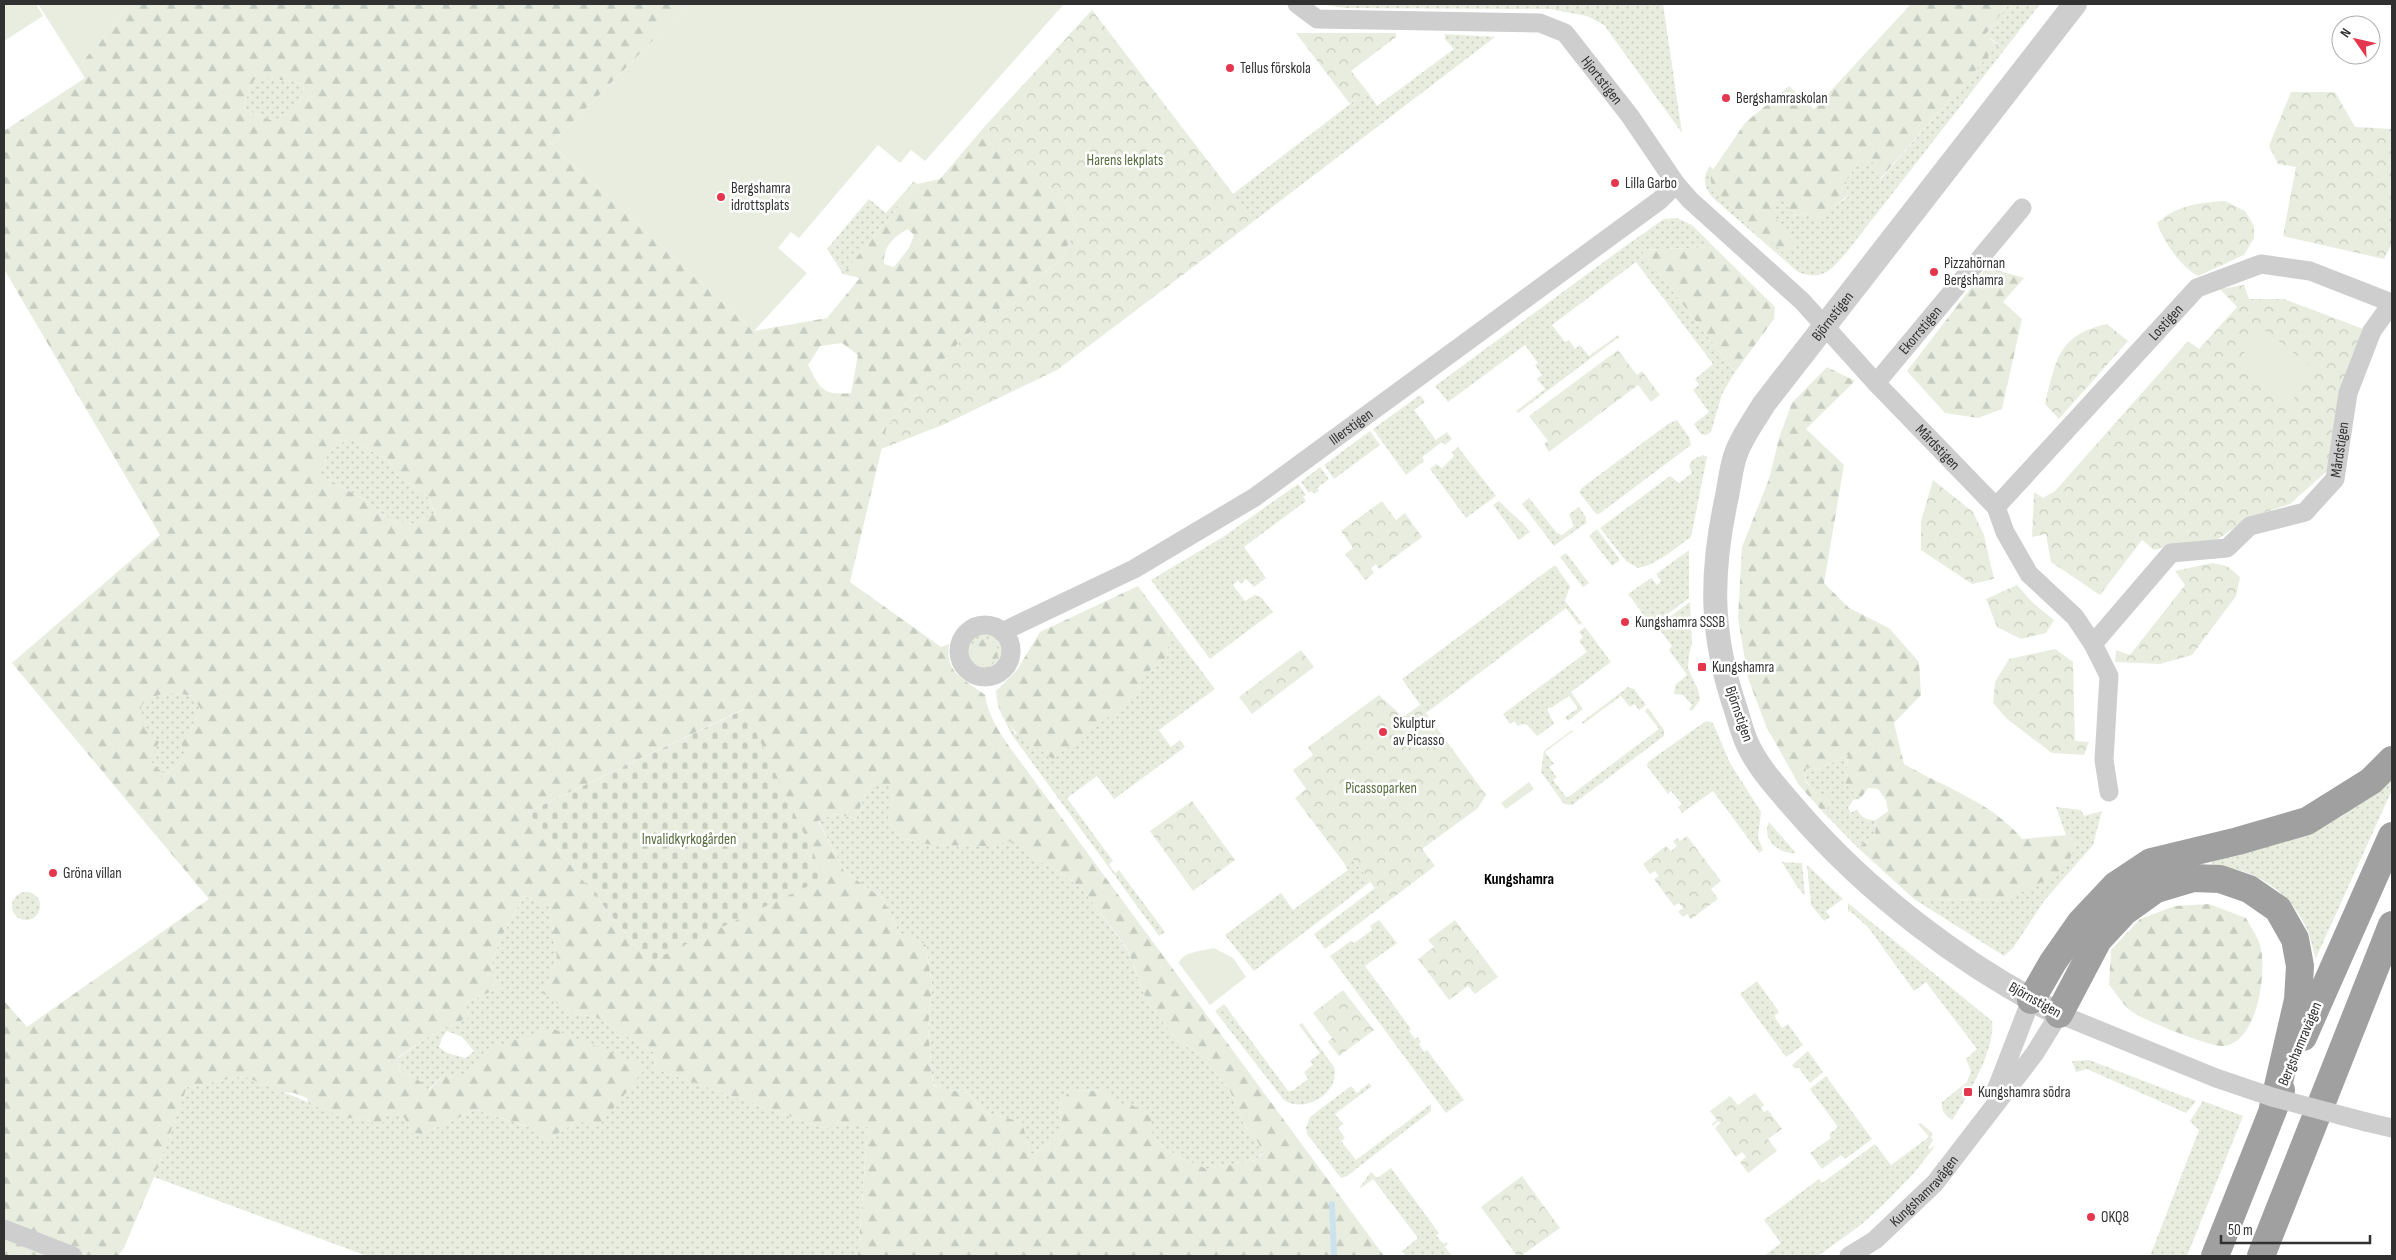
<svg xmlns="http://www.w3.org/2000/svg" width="2396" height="1260" viewBox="0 0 2396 1260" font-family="'Sofia Sans Condensed',sans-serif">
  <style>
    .grass { fill: url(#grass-dots); fill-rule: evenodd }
    .forest { fill: url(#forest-firs); fill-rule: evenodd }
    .cemetery { fill: url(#cemetery-stones) }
    .park { fill: url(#park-crowns) }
    .garden { fill: #e8eddf }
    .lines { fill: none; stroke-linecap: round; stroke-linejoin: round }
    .stream { stroke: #cce2ed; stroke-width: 6 }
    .minor { stroke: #cecece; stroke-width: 19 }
    .tertiary { stroke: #cecece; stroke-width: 24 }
    .trunk { stroke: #a0a0a0; stroke-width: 28 }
    .minor-bridge { stroke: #cecece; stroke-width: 19 }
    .poi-dot { fill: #e4374e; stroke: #fff; stroke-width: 2 }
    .labels { text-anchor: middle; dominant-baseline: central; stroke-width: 5; stroke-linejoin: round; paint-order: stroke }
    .poi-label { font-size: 15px; fill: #313131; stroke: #fff; text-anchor: start }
    .street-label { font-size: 15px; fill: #313131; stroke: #fff }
    .park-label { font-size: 15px; fill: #576d3e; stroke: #fff }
    .neighbourhood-label { font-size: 16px; font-weight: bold; fill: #000; stroke: #fff }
  </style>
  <defs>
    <pattern id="grass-dots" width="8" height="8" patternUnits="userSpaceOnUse" patternTransform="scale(1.25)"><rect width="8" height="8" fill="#e8eddf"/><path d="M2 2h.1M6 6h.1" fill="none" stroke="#c7ccc0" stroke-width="1.8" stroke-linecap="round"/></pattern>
    <pattern id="forest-firs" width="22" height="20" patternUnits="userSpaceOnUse" patternTransform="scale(1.25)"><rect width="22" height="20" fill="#e8eddf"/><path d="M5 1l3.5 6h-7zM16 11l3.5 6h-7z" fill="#c7ccc0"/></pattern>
    <pattern id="cemetery-stones" width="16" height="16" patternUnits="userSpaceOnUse" patternTransform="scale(1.25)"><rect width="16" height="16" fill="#e8eddf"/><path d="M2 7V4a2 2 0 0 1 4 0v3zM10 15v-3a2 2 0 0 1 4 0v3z" fill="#c7ccc0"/></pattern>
    <pattern id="park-crowns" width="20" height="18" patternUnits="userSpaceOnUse" patternTransform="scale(1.25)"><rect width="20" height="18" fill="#e8eddf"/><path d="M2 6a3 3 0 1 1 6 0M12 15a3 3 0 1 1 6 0" fill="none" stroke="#c7ccc0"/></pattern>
  </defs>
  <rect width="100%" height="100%" fill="#fff"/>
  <g class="grass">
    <polygon points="1319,4 1663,4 1682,133 1604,25 1587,16 1550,9 1344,8"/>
    <path d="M2009,4H2040L1846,253C1830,271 1823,281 1798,272L1712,197C1704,187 1702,177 1710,166L1714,170L1710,174L1795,241L1772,216L1774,205L1779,196L1795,216L1809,213L1816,222L1831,208L1848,197L1846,180L1856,166L1872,160L1880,180L1998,44L1985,35Z"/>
    <polygon points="1445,34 1495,37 1254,221 1233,194 1367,91 1377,106 1454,49 1445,39"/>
    <path d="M264,77L304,84C301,109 294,111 273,121L244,109L249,89L255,79Z"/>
    <polygon points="914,181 917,184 843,274 827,249 869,199 886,213"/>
    <polygon points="1677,218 1692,225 1714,247 1641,250 1735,372 1722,394 1711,432 1706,435 1701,434 1694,424 1709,412 1693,390 1699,385 1695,379 1713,364 1636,262 1552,325 1565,342 1569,340 1575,349 1580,345 1589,356 1618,335 1619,337 1518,413 1516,411 1545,389 1537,379 1542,375 1535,365 1538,363 1525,345 1448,402 1435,386 1624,247 1664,219"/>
    <polygon points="1420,395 1425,402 1414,410 1436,440 1447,432 1452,439 1445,445 1442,442 1422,457 1424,461 1406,475 1373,429"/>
    <polygon points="1677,420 1689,437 1691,445 1599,514 1596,514 1579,492 1583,487 1668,424"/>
    <polygon points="1370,431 1380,445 1334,479 1324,465"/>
    <polygon points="349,438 390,462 400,477 428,497 435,514 414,524 392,521 365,500 317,473 331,450"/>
    <polygon points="1458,447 1496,496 1466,518 1430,469 1436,464 1442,468 1454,456 1452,452"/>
    <path d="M1703,455L1707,457L1691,537C1674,549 1658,564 1638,568L1626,561L1600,528L1670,476L1679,483L1692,473L1689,466L1692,460Z"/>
    <polygon points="1320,467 1329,479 1317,488 1319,491 1314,494 1312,491 1309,493 1301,482"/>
    <polygon points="1298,484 1306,495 1303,497 1306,501 1244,547 1266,578 1254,587 1246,579 1241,584 1238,580 1233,585 1245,601 1255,595 1261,597 1273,612 1210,659 1151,580 1223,537"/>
    <polygon points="1529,498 1557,533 1562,535 1574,526 1569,514 1579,507 1586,517 1586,523 1554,546 1522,504"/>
    <path d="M1499,501C1509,512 1521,520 1530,532L1519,540L1493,505Z"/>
    <polygon points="1597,529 1620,560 1612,566 1589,536"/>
    <polygon points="1689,550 1689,598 1652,626 1628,594 1651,578 1657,585 1661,581 1656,574"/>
    <polygon points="1566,553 1589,583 1583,587 1560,557"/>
    <polygon points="1555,565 1570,586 1565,601 1582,623 1579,625 1566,608 1426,713 1402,679"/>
    <polygon points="1690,602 1692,643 1689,655 1688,668 1698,690 1700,700 1692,711 1689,709 1692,705 1683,695 1674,694 1675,685 1687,675 1669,650 1672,646 1657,626"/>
    <polygon points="1585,627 1611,662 1571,692 1583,709 1568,721 1565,717 1578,708 1569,696 1551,708 1549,707 1547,709 1554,724 1537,736 1527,725 1523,724 1518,726 1514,721 1510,724 1503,714 1587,652 1579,641 1583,637 1579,632"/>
    <polygon points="1169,628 1215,689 1159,730 1171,747 1180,740 1185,747 1114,799 1097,776 1067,798 1113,861 1109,864 1115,873 1119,870 1165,932 1159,936 1012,735 997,705 1015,734 1136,696 1143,675 1167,657"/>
    <circle cx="984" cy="652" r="18"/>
    <polygon points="1628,687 1634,689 1646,705 1639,710 1634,704 1630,707 1621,696 1583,724 1582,722"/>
    <polygon points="169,692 192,696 200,708 189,735 186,759 165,775 150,761 140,707 146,699"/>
    <polygon points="1648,708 1664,730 1664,736 1572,805 1564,804 1541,772 1544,751 1572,730 1573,731 1545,752 1554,764 1549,767 1557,777 1553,780 1567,798 1659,729 1645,711"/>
    <polygon points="1706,721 1713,723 1730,763 1761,812 1758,838 1763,850 1759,853 1713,791 1682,813 1678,807 1682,804 1671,791 1668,794 1647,766 1648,762"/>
    <path d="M1848,755L1846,784L1860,799L1853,800L1848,808L1851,813L1857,809C1861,818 1867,820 1876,820L1875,834L1858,848L1823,812L1831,804L1816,793L1805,780L1806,767L1817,770Z"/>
    <path d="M2392,776V790L2316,958C2312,947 2310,935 2305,925C2286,888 2251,867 2211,866L2215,856L2292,838L2341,817Z"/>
    <polygon points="872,784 888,784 893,796 888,820 902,838 931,845 985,846 1013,840 1034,858 1061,873 1083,890 1127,949 1147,1002 1177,1040 1201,1056 1230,1091 1245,1127 1258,1142 1263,1152 1256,1160 1207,1169 1178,1157 1153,1138 1103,1091 1070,1090 1059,1105 1063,1129 1055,1140 1031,1155 1022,1122 984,1112 968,1093 941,1089 933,1084 928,1028 932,986 926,945 899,933 883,899 844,871 818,820 836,814 856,819 864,797"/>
    <polygon points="2056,807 2081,810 2084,816 2102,811 2093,845 2044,901 2013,948 2004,956 1914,899 2007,900 2076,845 2066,835"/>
    <path d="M1769,822L1796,853C1779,854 1761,840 1769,822Z"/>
    <polygon points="1352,858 1370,882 1254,971 1225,935 1281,893 1293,910 1348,870 1344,863"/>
    <polygon points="1782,862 1802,863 1805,896 1796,885"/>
    <polygon points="1807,865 1843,899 1826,911 1830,917 1824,921 1811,905"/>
    <polygon points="1375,888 1386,903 1325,949 1314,934"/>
    <circle cx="26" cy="906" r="14"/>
    <path d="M524,896L549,906L557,958L544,992L571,1013L596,1017L653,1052L656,1069L823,1128L868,1123L858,1256H367L154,1177L187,1087L244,1076L346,1118L365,1119L381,1126L386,1114L404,1117L412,1133L422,1134L476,1110L532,1128L546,1141L578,1121L493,1047L466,1075H444L428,1090L415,1077L400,1071L397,1059L426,1038L469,1017L465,1003L499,988L491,967L500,939ZM447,1031L462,1037L474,1051L466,1058L447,1053L439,1047L442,1038Z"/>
    <path d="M1848,903L1992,1021C1996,1048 1967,1098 1952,1120C1945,1115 1941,1112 1942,1102L1967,1082L1971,1071L1966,1059L1977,1049L1926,982L1914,991L1868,927L1850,911L1848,912Z"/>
    <polygon points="1379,920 1397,943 1365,966 1411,1029 1409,1031 1415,1039 1418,1037 1421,1042 1419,1044 1424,1052 1427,1050 1464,1100 1446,1113 1330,956 1351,941 1354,943 1372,930 1370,926"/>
    <polygon points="1757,981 1779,1012 1774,1016 1782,1028 1788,1024 1803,1045 1786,1057 1740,994"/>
    <path d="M1224,1004L1288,1091H1292L1308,1079L1304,1072L1313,1065L1310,1061L1320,1053L1299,1025L1302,1023L1334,1067C1341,1093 1304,1114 1284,1100L1215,1011Z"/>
    <polygon points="1808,1051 1823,1072 1810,1083 1798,1067 1795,1069 1792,1065"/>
    <polygon points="2089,1060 2196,1101 2186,1113 2087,1069 2076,1072 2072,1061"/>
    <polygon points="1826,1076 1872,1139 1845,1159 1841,1155 1822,1169 1810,1153 1831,1138 1829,1134 1838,1127 1810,1089"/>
    <polygon points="1369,1083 1372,1086 1335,1114 1343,1124 1338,1128 1345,1138 1341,1141 1356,1160 1431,1104 1431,1111 1347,1176 1341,1178 1307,1134 1306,1128 1310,1117 1351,1086 1357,1093"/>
    <polygon points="2203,1101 2243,1116 2187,1256 2150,1256 2199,1130 2190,1121"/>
    <polygon points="1921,1123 1933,1134 1931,1137 1933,1140 1928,1148 1930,1149 1936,1145 1914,1173 1885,1203 1862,1224 1818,1256 1764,1256 1781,1243 1764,1220 1819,1179 1822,1183 1875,1144 1891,1165 1929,1137 1918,1124"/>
    <polygon points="1391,1168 1439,1233 1436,1235 1443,1244 1446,1242 1448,1244 1445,1247 1452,1256 1406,1256 1402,1251 1418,1238 1373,1179 1361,1188 1360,1187 1371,1172 1377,1178"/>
  </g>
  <g class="forest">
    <path d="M131,4H689L551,144L754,331L827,318L860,278L843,274L917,184L940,179L985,126L1070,207L1077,229L1060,260L962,339L887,426L850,582L941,647L949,644C945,675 965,679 985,695C988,715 999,732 1011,749L1384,1256H858L868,1124L823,1128L656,1069L653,1052L596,1017L571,1013L543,993L557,958L549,906L524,896L500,939L491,967L499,988L465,1003L469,1017L426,1038L397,1058L400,1071L415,1077L429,1090L444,1075H466L493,1047L551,1028L647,1067L598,1127L578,1121L546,1141L532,1128L476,1110L422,1134L412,1133L404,1117L386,1115L381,1126L365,1119L346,1118L309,1104L307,1098L294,1093L280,1092L244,1076L187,1087L154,1177L124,1248L118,1256H4V1001L27,1027L209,899L12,663L160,535L4,269V131L85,78L78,67ZM264,77L304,84C302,108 293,111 273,121L244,109L249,89L255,79ZM908,229L914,235L909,248L894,267L884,264C883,247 893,237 908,229ZM842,343L858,355L851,393C822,396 820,388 808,365L820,346ZM349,438L390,462L400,477L428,497L435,513L414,524L392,521L365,500L317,473L331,450ZM169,692L192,696L200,708L189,735L181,742L186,759L165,775L150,761L159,742L145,730L141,707L146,699ZM744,709L649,962L528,812ZM872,784H888L893,796L888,820L902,838L931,845L985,846L1013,841L1034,858L1061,873L1083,890L1127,948L1147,1002L1177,1040L1201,1056L1230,1091L1245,1127L1258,1142L1263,1153L1256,1160L1207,1169L1178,1157L1153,1138L1151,1117L1129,1103L1121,1107L1103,1091L1070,1090L1059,1105L1063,1129L1055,1140L1031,1155L1022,1122L984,1112L968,1093L941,1089L933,1085L928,1028L932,986L926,945L899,933L883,899L844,871L818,821L836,814L856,819L864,797Z"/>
    <polygon points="1911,4 2009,4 1985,35 1998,45 1879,180 1872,161 1856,166 1846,180 1848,196 1831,208 1816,223 1809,213 1795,216 1779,196 1773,216 1795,241 1785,254 1713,192 1710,174 1745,123 1789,86 1814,109"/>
    <polygon points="1714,247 1775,307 1774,319 1735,372 1641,250"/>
    <polygon points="1987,267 2024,278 2003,302 2022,319 2002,409 1978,418 1945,413 1907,371"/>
    <path d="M1827,367L1855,381L1806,429L1844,465L1824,583L1849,608L1889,628L1919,662L1921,695L1894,723L1904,764C1945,788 1992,802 2022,839L2066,835L2076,845L2065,870L2007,900L1914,899L1858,848L1875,834L1876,820L1888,811L1886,800L1878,789L1868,788L1860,799L1846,784L1848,755L1817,770L1806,767L1805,781L1816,793L1828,796L1831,804L1823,812L1799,785L1766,726L1748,678L1738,618L1742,547L1769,479L1780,435L1792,403Z"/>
    <path d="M1138,586L1169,628L1167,657L1144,675L1136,696L1053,759C1027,741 997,726 996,691L1017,670L1040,632Z"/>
    <circle cx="985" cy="652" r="13"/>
    <path d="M2209,904L2246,918C2251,928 2259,938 2261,949C2266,974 2258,1043 2223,1046C2210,1047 2143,1020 2131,1011C2123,1005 2116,993 2109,985L2111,950L2140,919L2175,906Z"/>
  </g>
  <polygon class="cemetery" points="745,709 825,878 649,962 528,812"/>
  <g class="park">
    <polygon points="1092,10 1254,221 1057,370 945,424 881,449 887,426 962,339 1060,260 1077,229 1070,207 985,126"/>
    <polygon points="1296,33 1396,33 1396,37 1351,71 1367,91 1350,104"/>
    <polygon points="2291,92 2335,92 2355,127 2392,129 2392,244 2384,259 2283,236 2296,167 2278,164 2269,146"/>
    <path d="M2225,201L2245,211L2254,226V238L2244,255L2198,276C2180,266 2164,242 2157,223C2175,206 2201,202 2225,201Z"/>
    <polygon points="2244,285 2249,299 2284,299 2366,330 2334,465 2290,504 2248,518 2200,552 2175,544 2154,550 2142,540 2100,595 2051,562 2046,534 2032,537 2034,492 2043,498 2055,491 2188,341 2199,349 2237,307 2220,289"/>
    <path d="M2107,324L2128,341L2059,419L2045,404C2056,361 2057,335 2107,324Z"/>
    <polygon points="1618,350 1637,375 1642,371 1660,395 1651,402 1638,385 1549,452 1544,444 1548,441 1529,416"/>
    <polygon points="1933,480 1973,512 1984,535 1994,579 1972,584 1921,550 1921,521"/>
    <polygon points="1382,501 1396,520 1405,513 1422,537 1379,569 1376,564 1371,568 1374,573 1365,580 1345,554 1353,548 1341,531"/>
    <polygon points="2212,563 2227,566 2240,577 2236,596 2192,655 2160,664 2115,662 2116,650 2130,655 2185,585 2175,571"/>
    <polygon points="2017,585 2033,603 2054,620 2046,633 2021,639 1997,627 1986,599"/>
    <polygon points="2055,649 2073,662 2075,741 2089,742 2084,755 2052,753 2007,719 1993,703 1995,682 2009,659"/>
    <polygon points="1301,650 1314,667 1252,714 1239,697"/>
    <polygon points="1379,695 1403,717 1420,705 1486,795 1478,808 1422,849 1435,866 1386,903 1352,858 1344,863 1295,798 1306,789 1293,770 1313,755 1308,747"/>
    <polygon points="1192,801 1235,860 1193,891 1150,831"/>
    <polygon points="1687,836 1721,881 1711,889 1718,899 1691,919 1687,914 1683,917 1678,912 1683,908 1679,903 1674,906 1654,879 1659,876 1655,871 1650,874 1643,864 1666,846 1671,851 1677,846 1673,841 1677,838 1680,841"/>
    <polygon points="1455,920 1498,977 1475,994 1468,986 1449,1000 1418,959 1434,947 1428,940"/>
    <polygon points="1343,990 1374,1030 1339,1056 1328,1042 1332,1038 1313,1013"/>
    <polygon points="1755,1093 1764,1105 1761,1108 1764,1112 1768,1110 1782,1129 1768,1139 1777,1151 1748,1173 1740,1162 1746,1157 1742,1152 1736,1157 1715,1128 1720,1123 1718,1121 1713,1126 1712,1124 1717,1120 1710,1111 1730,1096 1738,1105"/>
    <polygon points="1522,1176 1560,1228 1521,1256 1517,1256 1481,1207"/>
  </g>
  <g class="garden">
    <polygon points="4,4 36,4 43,16 4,41"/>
    <polygon points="38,4 131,4 78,67"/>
    <polygon points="689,4 1064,4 925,161 911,150 900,163 878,145 799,238 791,232 778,248 807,273 754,331 551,144"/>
    <polygon points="2263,329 2316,370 2290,403 2237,362"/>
    <polygon points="1529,782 1534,789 1506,809 1501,803"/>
    <path d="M1214,948L1233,958L1246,977L1210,1005L1179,963C1183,951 1203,951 1214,948Z"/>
  </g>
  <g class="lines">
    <polyline class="stream" points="1332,1204 1334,1256"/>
    <g class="minor">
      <path id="s1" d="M1297,4L1317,19L1540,23L1565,33L1630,116L1676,184L1690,200L1802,301L1876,383L1996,507L2005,532L2029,574L2075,617L2093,644L2109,676L2104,760L2109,792"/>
      <path id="s2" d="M1876,383L2022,208"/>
      <path id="s3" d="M1996,507L2197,288L2261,264L2310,271L2392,303"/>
      <circle cx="985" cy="651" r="26"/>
      <path id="s4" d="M1002,632L1134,569L1255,497L1660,200L1676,184"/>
      <path id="s5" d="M2093,644L2171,553L2227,548L2250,526L2305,512L2335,479L2348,393L2372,331L2392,303"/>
      <polyline points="1995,1093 2031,1000"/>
      <polyline points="2366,1122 2392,1128"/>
      <polyline points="4,1229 73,1256"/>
      <path id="s6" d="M1849,1256L1875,1240L1935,1183L2035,1053L2059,1014L2216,1078"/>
    </g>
    <path class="tertiary" id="s7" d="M2059,1014C1962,965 1868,893 1797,811C1779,790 1758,768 1747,743C1742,732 1739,720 1736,710C1710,634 1710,574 1727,496C1730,482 1731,465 1737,451C1743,435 1755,419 1764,404L2075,4"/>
    <g class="trunk">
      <polyline points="2031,1000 2053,962 2081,922 2115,886 2151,862 2238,841 2307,821 2371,781 2392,760"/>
      <polyline points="2059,1014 2098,940 2124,912 2156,889 2193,878 2220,879 2249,889 2278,909 2295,939 2300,966 2298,1000 2273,1108"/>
      <polyline points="2303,1037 2392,836"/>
      <polyline points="2215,1256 2281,1090"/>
      <polyline points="2261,1256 2392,925"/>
    </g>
    <polyline class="minor-bridge" points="2216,1078 2272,1097 2366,1122"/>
  </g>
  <g class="poi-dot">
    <circle cx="1230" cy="68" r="5"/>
    <circle cx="1726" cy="98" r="5"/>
    <circle cx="1615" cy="183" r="5"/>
    <circle cx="721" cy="197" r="5"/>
    <circle cx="1934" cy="272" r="5"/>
    <circle cx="1625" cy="622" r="5"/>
    <rect x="1697" y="662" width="10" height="10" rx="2.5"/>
    <circle cx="1383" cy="732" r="5"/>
    <circle cx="53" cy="873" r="5"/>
    <rect x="1963" y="1087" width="10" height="10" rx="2.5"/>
    <circle cx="2091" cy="1217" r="5"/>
  </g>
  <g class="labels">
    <g class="poi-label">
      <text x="1240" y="68">Tellus förskola</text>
      <text x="1736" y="98">Bergshamraskolan</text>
      <text x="1625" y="183">Lilla Garbo</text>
      <text x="731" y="188">Bergshamra<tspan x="731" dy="17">idrottsplats</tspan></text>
      <text x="1944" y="263">Pizzahörnan<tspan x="1944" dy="17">Bergshamra</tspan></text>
      <text x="1635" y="622">Kungshamra SSSB</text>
      <text x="1712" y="667">Kungshamra</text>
      <text x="1393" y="723">Skulptur<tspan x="1393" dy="17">av Picasso</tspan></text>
      <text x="63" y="873">Gröna villan</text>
      <text x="1978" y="1092">Kungshamra södra</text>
      <text x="2101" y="1217">OKQ8</text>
    </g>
    <g class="street-label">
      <text stroke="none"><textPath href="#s1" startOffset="335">Hjortstigen</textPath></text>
      <text stroke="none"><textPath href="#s7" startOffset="882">Björnstigen</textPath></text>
      <text stroke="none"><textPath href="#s3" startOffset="251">Lostigen</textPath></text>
      <text stroke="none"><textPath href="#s2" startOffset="69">Ekorrstigen</textPath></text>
      <text stroke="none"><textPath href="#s4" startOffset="406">Illerstigen</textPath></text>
      <text stroke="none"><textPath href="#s1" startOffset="834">Mårdstigen</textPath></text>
      <text stroke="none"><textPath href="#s5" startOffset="339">Mårdstigen</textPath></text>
      <text transform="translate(1739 714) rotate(71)">Björnstigen</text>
      <text transform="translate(2035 1000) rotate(29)">Björnstigen</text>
      <text transform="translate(2300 1044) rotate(-67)">Bergshamravägen</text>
      <text stroke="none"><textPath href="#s6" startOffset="100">Kungshamravägen</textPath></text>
    </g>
    <g class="park-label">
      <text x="1125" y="160">Harens lekplats</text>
      <text x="1381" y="788">Picassoparken</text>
      <text x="689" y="839">Invalidkyrkogården</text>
    </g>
    <g class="neighbourhood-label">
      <text x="1519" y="879">Kungshamra</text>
    </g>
  </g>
  <rect width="2396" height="1260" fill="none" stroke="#313131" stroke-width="10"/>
  <g transform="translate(2356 40) rotate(304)"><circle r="24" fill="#ffffff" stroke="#adadad"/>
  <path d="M0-4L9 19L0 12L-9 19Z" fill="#e4374e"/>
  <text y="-8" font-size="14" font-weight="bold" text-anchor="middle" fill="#313131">N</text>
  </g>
  <path d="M2221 1235v8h149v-8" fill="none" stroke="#313131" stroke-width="2.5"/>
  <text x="2228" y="1235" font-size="15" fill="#313131" stroke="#ffffff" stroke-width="4" paint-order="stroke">50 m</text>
</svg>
